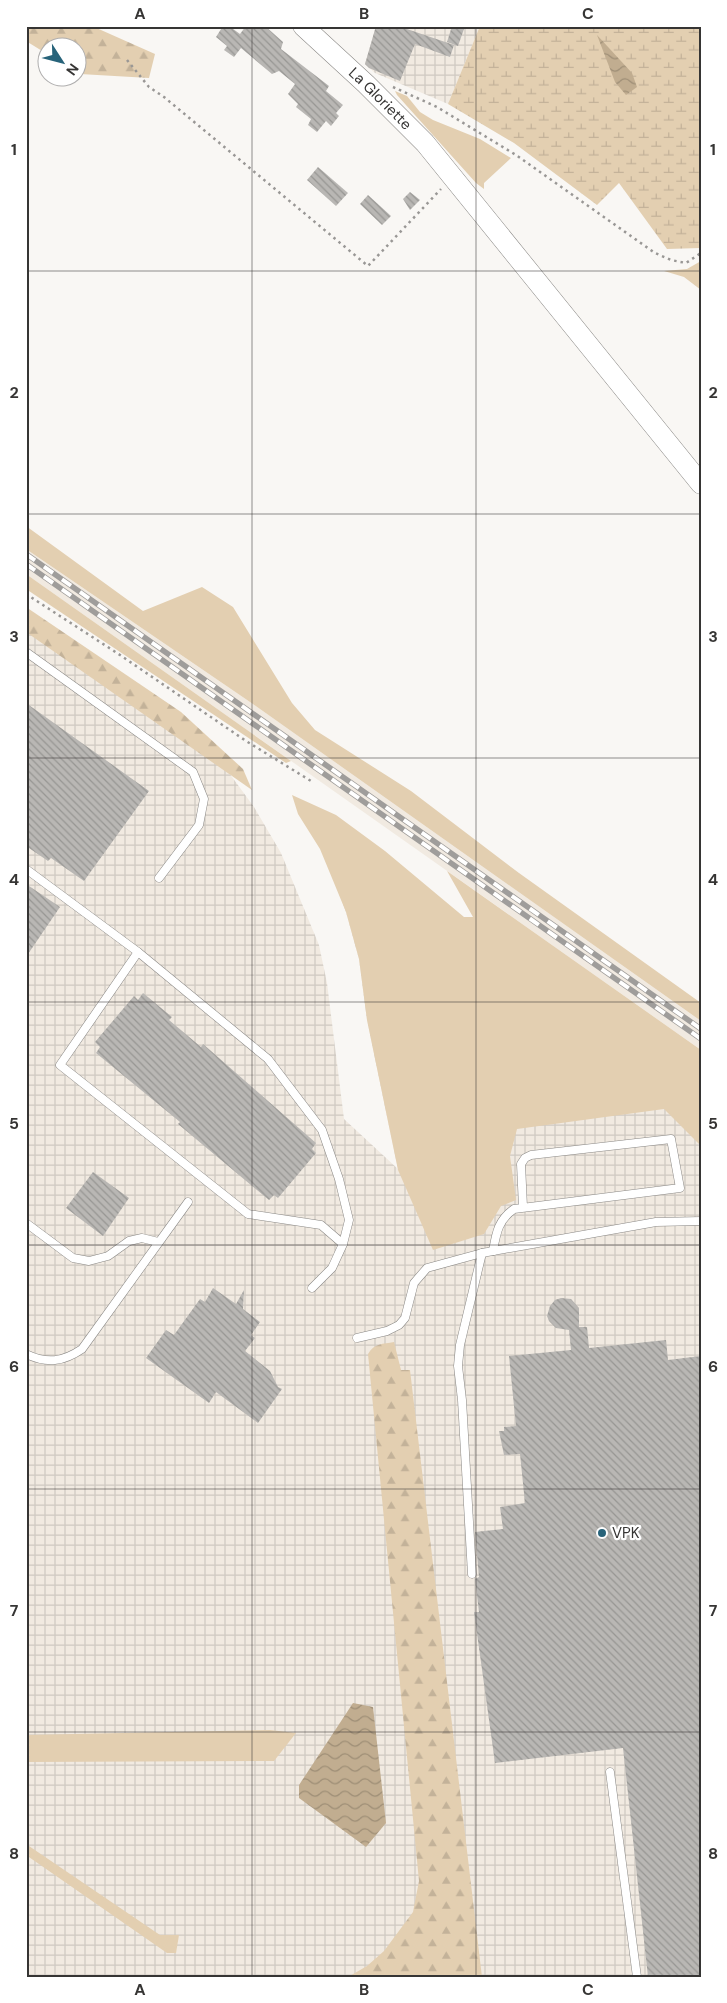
<svg xmlns="http://www.w3.org/2000/svg" width="727" height="2003" viewBox="0 0 727 2003" font-family="'DM Sans',sans-serif">
  <style>
    .built { fill: #f1eae1 }
    .industrial { fill: url(#industrial-grid) }
    .green { fill: #e3cfb1 }
    .forest { fill: url(#forest-firs) }
    .wetland { fill: url(#wetland-marsh) }
    .water { fill: url(#water-waves) }
    .building { fill: url(#building-back-hatch) }
    .lines { fill: none; stroke-linecap: round; stroke-linejoin: round }
    .service-casing { stroke: #8a8885; stroke-width: 9 }
    .tertiary-casing { stroke: #8a8885; stroke-width: 21 }
    .path { stroke: #999795; stroke-width: 2.5; stroke-dasharray: 2.5 4; stroke-linecap: butt }
    .service { stroke: #fff; stroke-width: 8 }
    .tertiary { stroke: #fff; stroke-width: 20 }
    .rail-casing { stroke: #9f9d9b; stroke-width: 5.5 }
    .rail { stroke: #fff; stroke-width: 4; stroke-dasharray: 11; stroke-linecap: butt }
    .grid { fill: none; stroke: #363534; stroke-width: 1; stroke-opacity: 0.55 }
    .poi-dot { fill: #27637a; stroke: #fff; stroke-width: 2 }
    .labels { text-anchor: middle; dominant-baseline: central; stroke-width: 4.5; stroke-linejoin: round; paint-order: stroke }
    .street-label { font-size: 15px; fill: #363534; stroke: #fff }
    .poi-label { font-size: 15px; fill: #363534; stroke: #fff; text-anchor: start }
    .neatline { fill: none; stroke: #363534; stroke-width: 2 }
    .grid-label { font-size: 16px; text-anchor: middle; font-weight: bold; fill: #363534 }
  </style>
  <defs>
    <pattern id="industrial-grid" width="8" height="8" patternUnits="userSpaceOnUse" patternTransform="scale(1.25)"><rect width="8" height="8" fill="#f1eae1"/><path d="M0 4h8M4 0v8" fill="none" stroke="#cfc9c2"/></pattern>
    <pattern id="forest-firs" width="22" height="20" patternUnits="userSpaceOnUse" patternTransform="scale(1.25)"><rect width="22" height="20" fill="#e3cfb1"/><path d="M5 1l3.5 6h-7zM16 11l3.5 6h-7z" fill="#c3b299"/></pattern>
    <pattern id="wetland-marsh" width="20" height="14" patternUnits="userSpaceOnUse" patternTransform="scale(1.25)"><rect width="20" height="14" fill="#e3cfb1"/><path d="M1 5h8M5 5V1M11 12h8M15 12V8" fill="none" stroke="#c3b299"/></pattern>
    <pattern id="water-waves" width="16" height="10" patternUnits="userSpaceOnUse" patternTransform="scale(1.25)"><rect width="16" height="10" fill="#c1ad90"/><path d="M0 5q4-4 8 0t8 0" fill="none" stroke="#9e8e76"/></pattern>
    <pattern id="building-back-hatch" width="6" height="6" patternUnits="userSpaceOnUse" patternTransform="scale(1.25)"><rect width="6" height="6" fill="#b9b7b4"/><path d="M-1 5l2 2M0 0l6 6M5-1l2 2" fill="none" stroke="#979693"/></pattern>
  </defs>
  <rect width="100%" height="100%" fill="#f9f7f4"/>
  <polygon class="built" points="26,549 250,702 701,1021 701,1050 26,574"/>
  <g class="industrial">
    <polygon points="376,26 480,26 448,104 375,73 365,64"/>
    <polygon points="26,613 224,766 254,807 281,853 319,945 327,983 344,1119 398,1169 367,1020 359,959 346,912 324,853 701,1114 701,1977 26,1977"/>
  </g>
  <g class="green">
    <polygon points="395,91 407,96 420,112 433,120 480,139 511,158 484,183 484,189 476,183 397,95"/>
    <polygon points="701,261 701,290 684,277 664,271 687,269"/>
    <polygon points="26,526 143,611 202,587 233,607 292,703 315,730 411,791 519,873 701,1003 701,1021 250,702 26,549"/>
    <polygon points="26,574 291,761 286,763 26,589"/>
    <polygon points="292,795 336,815 385,851 464,917 473,917 447,871 701,1050 701,1146 664,1109 517,1129 510,1156 516,1200 501,1206 484,1234 433,1250 398,1170 367,1020 359,959 346,912 320,849 298,814"/>
    <polygon points="270,1730 296,1733 274,1761 26,1762 26,1735"/>
    <polygon points="26,1844 160,1935 179,1935 176,1953 167,1953 26,1855"/>
  </g>
  <g class="forest">
    <polygon points="26,26 92,26 155,54 149,78 80,74 78,72 78,48 48,48 47,54 26,41"/>
    <polygon points="26,607 181,712 243,769 252,790 26,632"/>
    <path d="M394,1342L401,1370H410L482,1977H348L367,1966L384,1951L413,1912L419,1881L368,1354C374,1343 383,1344 394,1342Z"/>
  </g>
  <polygon class="wetland" points="480,26 701,26 701,248 667,249 619,183 597,205 514,143 448,104"/>
  <g class="water">
    <polygon points="597,35 632,73 637,87 626,95 615,82"/>
    <polygon points="353,1703 373,1707 386,1823 366,1847 299,1798 299,1785"/>
  </g>
  <g class="building">
    <polygon points="223,26 229,26 240,34 246,26 265,26 283,42 281,49 329,86 326,91 343,105 336,113 339,116 331,126 326,121 317,132 308,125 311,119 296,107 298,104 288,94 295,84 279,71 272,74 241,48 234,57 224,50 227,46 216,37"/>
    <polygon points="376,26 398,26 454,45 450,57 415,44 400,81 369,68 365,64"/>
    <polygon points="452,26 464,29 458,46 447,42"/>
    <polygon points="318,167 348,193 336,206 307,180"/>
    <polygon points="410,192 420,200 410,210 403,199"/>
    <polygon points="368,195 391,216 382,225 360,204"/>
    <polygon points="26,703 149,791 84,881 51,858 48,861 26,846"/>
    <polygon points="26,884 60,907 26,957"/>
    <polygon points="143,993 172,1017 169,1020 201,1047 203,1044 316,1143 312,1149 316,1153 278,1198 274,1195 269,1200 178,1124 180,1122 96,1053 100,1047 95,1042 134,996 138,1000"/>
    <polygon points="93,1172 129,1198 103,1236 66,1208"/>
    <polygon points="213,1288 236,1304 244,1290 243,1309 260,1322 251,1335 255,1338 245,1351 270,1371 278,1387 282,1389 258,1423 216,1392 209,1403 146,1358 166,1330 174,1335 200,1299 205,1302"/>
    <polygon points="561,1298 571,1299 579,1308 579,1327 587,1327 589,1348 666,1340 668,1360 701,1356 701,1977 648,1977 623,1748 495,1763 474,1612 479,1612 475,1579 479,1577 475,1532 503,1529 500,1507 525,1503 520,1454 504,1455 499,1431 504,1431 504,1427 516,1426 509,1356 571,1350 569,1330 556,1328 549,1321 547,1316 550,1306 555,1300"/>
  </g>
  <g class="lines">
    <defs>
      <g id="service">
        <polyline points="26,652 193,772 204,799 199,825 159,878"/>
        <polyline points="26,869 138,952 268,1059 322,1130 339,1179 349,1220 343,1244 332,1268 312,1288"/>
        <polyline points="138,952 60,1065 248,1214 321,1225 343,1244"/>
        <polyline points="26,1223 73,1258 89,1261 108,1256 129,1241 142,1238 158,1242"/>
        <path d="M493,1251C496,1234 498,1220 514,1209L680,1188L671,1139L531,1155L525,1158L521,1164L523,1207"/>
        <polyline points="357,1338 387,1331 399,1325 405,1318 414,1283 427,1268 482,1253 656,1222 701,1221"/>
        <path d="M26,1354C47,1364 63,1362 82,1349L188,1202"/>
        <polyline points="472,1574 462,1400 458,1366 460,1345 482,1253"/>
        <polyline points="610,1772 637,1977"/>
      </g>
      <g id="tertiary">
        <path id="s1" d="M303,26L366,84L425,143L701,484"/>
      </g>
    </defs>
    <use href="#service" class="service-casing"/>
    <use href="#tertiary" class="tertiary-casing"/>
    <g class="path">
      <polyline points="127,60 149,87 164,97 368,266 441,189"/>
      <polyline points="393,87 437,107 516,155 655,253 671,260 686,263 701,253"/>
      <polyline points="26,594 117,653 246,741 311,781"/>
    </g>
    <use href="#service" class="service"/>
    <use href="#tertiary" class="tertiary"/>
    <defs>
      <g id="rail">
        <polyline points="26,554 701,1029"/>
        <polyline points="26,564 701,1039"/>
      </g>
    </defs>
    <use href="#rail" class="rail-casing"/>
    <use href="#rail" class="rail"/>
  </g>
  <path class="grid" d="M252,26V1977M476,26V1977M26,271H701M26,514H701M26,758H701M26,1002H701M26,1245H701M26,1489H701M26,1732H701"/>
  <circle class="poi-dot" cx="602" cy="1533" r="5"/>
  <g class="labels">
    <g class="street-label">
      <text stroke="none"><textPath href="#s1" startOffset="106">La Gloriette</textPath></text>
    </g>
    <g class="poi-label">
      <text x="612" y="1533">VPK</text>
    </g>
  </g>
  <rect width="727" height="2003" fill="none" stroke="#ffffff" stroke-width="55"/>
  <g transform="translate(62 62) rotate(126)"><circle r="24" fill="#ffffff" stroke="#afaeae"/>
  <path d="M0-4L9 19L0 12L-9 19Z" fill="#27637a"/>
  <text y="-8" font-size="14" font-weight="bold" text-anchor="middle" fill="#363534">N</text>
  </g>
  <rect x="28" y="28" width="672" height="1948" class="neatline"/>
  <g class="grid-label">
    <text x="140" y="19">A</text>
    <text x="364" y="19">B</text>
    <text x="588" y="19">C</text>
    <text x="14" y="155">1</text>
    <text x="713" y="155">1</text>
    <text x="14" y="398">2</text>
    <text x="713" y="398">2</text>
    <text x="14" y="642">3</text>
    <text x="713" y="642">3</text>
    <text x="14" y="885">4</text>
    <text x="713" y="885">4</text>
    <text x="14" y="1129">5</text>
    <text x="713" y="1129">5</text>
    <text x="14" y="1372">6</text>
    <text x="713" y="1372">6</text>
    <text x="14" y="1616">7</text>
    <text x="713" y="1616">7</text>
    <text x="14" y="1859">8</text>
    <text x="713" y="1859">8</text>
    <text x="140" y="1995">A</text>
    <text x="364" y="1995">B</text>
    <text x="588" y="1995">C</text>
  </g>
</svg>
